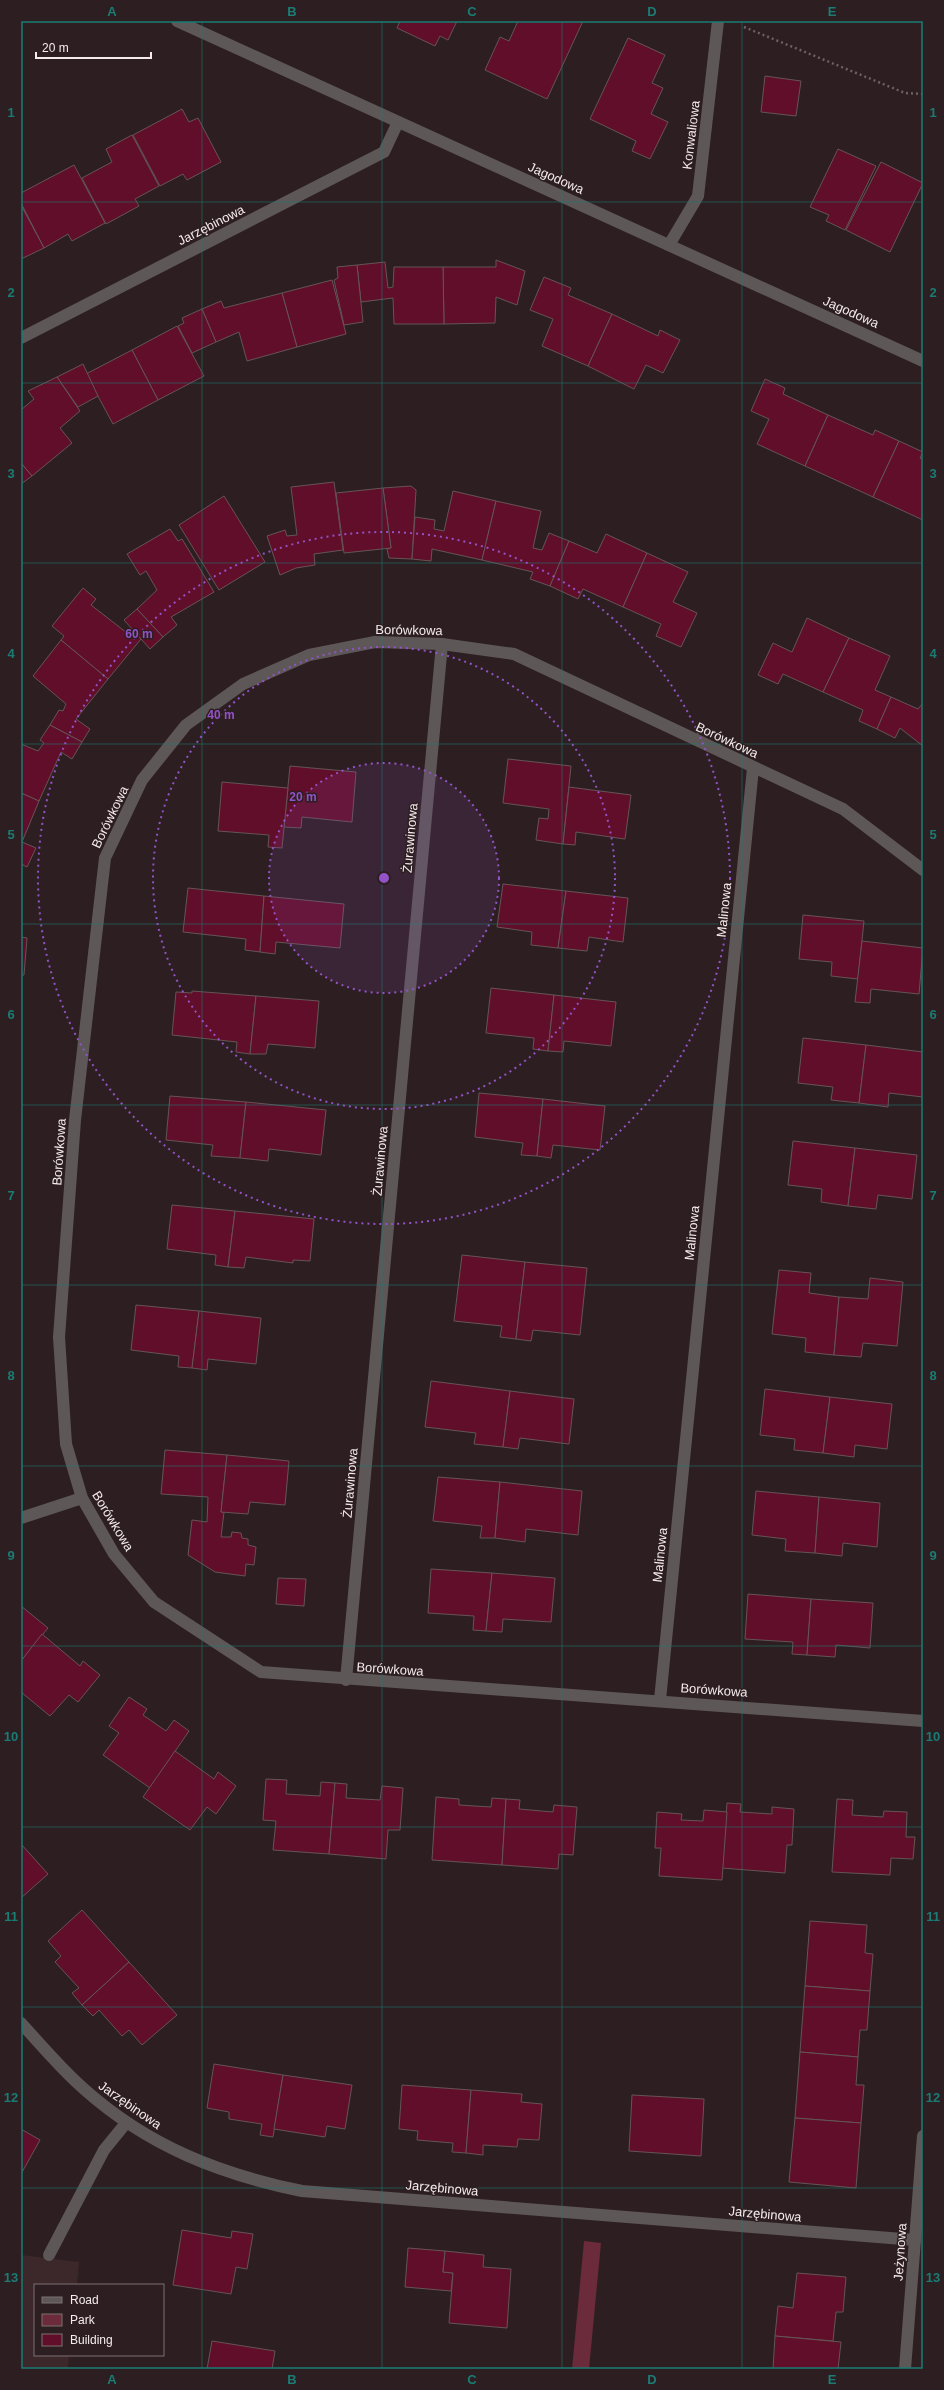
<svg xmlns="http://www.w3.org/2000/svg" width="944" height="2390" viewBox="0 0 944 2390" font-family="Helvetica,sans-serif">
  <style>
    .built { fill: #3c272b }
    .green { fill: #6c2b3b }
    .building { fill: #610e2a; stroke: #655456 }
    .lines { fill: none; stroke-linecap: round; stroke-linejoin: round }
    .path { stroke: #6d6062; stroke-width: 2.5; stroke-dasharray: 2 3; stroke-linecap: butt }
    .lane { stroke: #5e5758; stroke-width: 12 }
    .street { stroke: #5e5758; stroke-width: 12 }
    .grid { fill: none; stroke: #1a7c74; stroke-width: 1; stroke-opacity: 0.55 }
    .ring { fill: none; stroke: #9352c8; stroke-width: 2; stroke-dasharray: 2 4 }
    .labels { text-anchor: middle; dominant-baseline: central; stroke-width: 3; stroke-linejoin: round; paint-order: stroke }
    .street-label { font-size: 13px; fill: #f5eaec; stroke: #2d1f21 }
    .centre { fill: #9352c8; stroke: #2d1f21; stroke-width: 2 }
    .ring-label { font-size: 12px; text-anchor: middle; font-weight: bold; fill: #9352c8; stroke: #2d1f21; stroke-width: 3; stroke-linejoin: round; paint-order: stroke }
    .neatline { fill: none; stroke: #1a7c74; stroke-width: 1.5 }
    .grid-label { font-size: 13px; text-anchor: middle; font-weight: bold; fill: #1a7c74 }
  </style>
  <rect width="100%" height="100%" fill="#2d1f21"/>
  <polygon class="built" points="21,2255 79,2262 77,2285 35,2285 35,2355 69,2355 68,2369 21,2369"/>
  <polygon class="green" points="584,2241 601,2243 589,2369 572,2369"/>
  <g class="building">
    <polygon points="400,21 457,21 448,40 440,36 435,46 397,28"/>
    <polygon points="518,21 583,21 547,99 485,70 500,37 509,41"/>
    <polygon points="628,38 665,55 652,83 663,88 651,114 668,122 650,159 632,151 636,141 590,119"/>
    <polygon points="765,76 801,81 796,116 761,112"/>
    <polygon points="182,109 189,122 198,118 221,162 187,180 183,174 160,186 133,135"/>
    <polygon points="132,135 159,186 135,199 139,206 106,224 82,178 112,162 106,149"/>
    <polygon points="838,149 876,166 845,230 826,221 829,215 810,207"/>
    <polygon points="881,162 923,183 890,252 846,230"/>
    <polygon points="74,165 105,223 72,241 68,234 44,248 21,203 21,193"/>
    <polygon points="21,205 44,248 21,259"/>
    <polygon points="496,260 525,271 517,305 496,297 495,323 444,324 443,267 496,267"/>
    <polygon points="385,262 388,288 393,287 394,267 443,267 444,324 394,324 393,298 361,302 357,265"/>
    <polygon points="357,265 363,322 344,325 334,280 338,278 337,267"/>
    <polygon points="544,277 571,288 568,295 612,314 588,366 542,346 553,319 530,310"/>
    <polygon points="332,280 346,334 297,347 282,293"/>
    <polygon points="282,293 297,347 247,361 239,332 216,342 202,309 221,301 224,308"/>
    <polygon points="202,309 216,342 192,353 178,326 184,323 182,318"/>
    <polygon points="612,314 658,336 660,330 680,340 663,373 646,365 634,389 588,366"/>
    <polygon points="177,326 204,376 158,400 132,350"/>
    <polygon points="132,350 158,400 113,424 86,374"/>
    <polygon points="83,364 98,396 78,407 57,377"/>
    <polygon points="57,377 80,411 60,428 72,443 32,476 21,463 21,410 34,399 28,391"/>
    <polygon points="765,379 785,388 783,394 828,415 805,466 757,444 769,419 751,411"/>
    <polygon points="828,415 873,435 875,430 899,441 873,497 805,466"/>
    <polygon points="899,441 923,452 920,458 923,460 923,520 873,497"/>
    <polygon points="21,463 32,476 21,484"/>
    <polygon points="334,482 343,550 314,554 315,565 296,568 280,575 267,536 285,530 287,536 297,535 291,487"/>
    <polygon points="411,486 416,490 412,559 389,558 387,549 391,548 383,488"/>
    <polygon points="383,488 391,548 344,553 336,493"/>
    <polygon points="453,491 496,501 482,560 432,549 431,561 412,559 415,517 435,520 434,529 444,531"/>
    <polygon points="224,496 265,562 219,590 179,525"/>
    <polygon points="496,501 541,511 533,548 542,550 549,533 569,541 550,586 530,579 533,572 482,560"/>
    <polygon points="170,529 178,541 182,539 214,592 171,617 177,625 163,637 137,609 157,590 146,571 140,575 127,554"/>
    <polygon points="606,534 647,553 623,607 583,589 578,599 550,586 569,541 597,553"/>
    <polygon points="647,553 688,572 673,602 697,613 681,647 656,636 661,624 623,607"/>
    <polygon points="83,588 96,599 91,605 127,633 131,629 141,639 108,679 61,640 64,636 52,626"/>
    <polygon points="137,609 163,637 150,649 124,620"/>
    <polygon points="807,618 849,638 823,692 783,674 778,684 758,675 773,643 792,652"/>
    <polygon points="849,638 890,656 875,690 891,697 877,729 859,721 863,710 823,692"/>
    <polygon points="61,640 108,679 76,719 90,729 82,742 50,725 59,710 63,711 66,704 33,676"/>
    <polygon points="891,697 918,709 923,703 923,746 900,728 895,738 877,729"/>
    <polygon points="50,725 82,742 72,759 61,752 39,801 21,793 21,744 38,751 44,743 40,740"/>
    <polygon points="508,759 571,766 563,844 536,840 539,818 548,819 549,809 503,803"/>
    <polygon points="290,766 356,772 352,822 302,817 301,828 284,827"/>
    <polygon points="222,782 288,788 282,848 268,847 269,835 218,831"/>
    <polygon points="569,787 631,795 625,839 576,832 575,845 563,844"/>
    <polygon points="21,793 39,801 22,842 36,848 27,867 21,864"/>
    <polygon points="503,884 566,891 558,948 531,945 532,932 497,927"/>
    <polygon points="188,888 264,896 260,952 245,950 246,939 183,932"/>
    <polygon points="566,891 628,898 623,942 589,937 587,951 558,948"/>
    <polygon points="264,896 344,904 340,948 276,942 275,954 260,952"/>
    <polygon points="803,915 864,921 858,979 831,976 832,962 799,959"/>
    <polygon points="21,937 27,938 24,975 21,975"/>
    <polygon points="862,941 923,948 919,994 871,989 870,1003 855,1002"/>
    <polygon points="491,988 554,995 548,1051 533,1049 534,1038 486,1033"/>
    <polygon points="192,991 256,996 250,1054 236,1052 237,1042 172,1035 176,992 192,993"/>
    <polygon points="554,995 616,1002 611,1046 564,1041 563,1052 548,1051"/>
    <polygon points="256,996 319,1001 315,1048 268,1044 266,1054 250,1054"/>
    <polygon points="803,1038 866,1045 859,1103 831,1100 833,1087 798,1083"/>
    <polygon points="866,1045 923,1052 923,1097 889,1093 888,1107 859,1103"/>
    <polygon points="479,1093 543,1099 537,1156 521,1155 523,1143 475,1137"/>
    <polygon points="170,1096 246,1102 240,1158 211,1156 213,1145 166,1140"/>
    <polygon points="543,1099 605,1106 600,1150 553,1145 551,1158 537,1156"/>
    <polygon points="246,1102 326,1110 321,1155 269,1149 268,1161 240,1158"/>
    <polygon points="793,1141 855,1148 848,1206 821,1202 822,1189 788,1185"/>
    <polygon points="855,1148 917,1155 912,1199 878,1195 876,1209 848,1206"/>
    <polygon points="172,1205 235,1211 228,1267 215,1265 216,1255 167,1249"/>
    <polygon points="235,1211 314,1219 310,1261 293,1260 293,1263 246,1257 244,1268 228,1267"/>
    <polygon points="462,1255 525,1262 516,1339 500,1337 502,1326 454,1321"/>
    <polygon points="525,1262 587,1268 580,1335 533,1330 531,1341 516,1339"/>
    <polygon points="779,1270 811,1273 809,1293 839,1297 834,1355 805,1352 806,1338 772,1334"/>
    <polygon points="870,1278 903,1282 897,1346 863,1343 861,1357 834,1355 839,1297 868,1299"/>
    <polygon points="136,1305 199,1311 192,1368 178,1367 179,1356 131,1350"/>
    <polygon points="199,1311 261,1318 256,1364 208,1359 207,1370 192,1368"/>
    <polygon points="431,1381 510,1391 503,1447 474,1444 476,1433 425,1427"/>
    <polygon points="765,1389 830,1397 823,1453 794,1450 795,1439 760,1435"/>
    <polygon points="510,1391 574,1399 569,1444 520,1438 518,1449 503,1447"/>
    <polygon points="830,1397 892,1404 887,1449 855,1445 854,1457 823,1453"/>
    <polygon points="165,1450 227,1455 221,1512 224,1512 221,1537 231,1537 232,1532 241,1533 242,1538 248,1539 248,1545 256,1547 254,1565 246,1564 245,1576 215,1572 188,1555 192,1520 207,1522 208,1497 161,1494"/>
    <polygon points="227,1455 289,1461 285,1505 250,1502 248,1514 221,1512"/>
    <polygon points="438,1477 500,1482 495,1538 480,1538 482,1526 433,1521"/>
    <polygon points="500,1482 582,1491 578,1535 526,1529 525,1542 495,1538"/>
    <polygon points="756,1491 819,1497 815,1553 785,1551 786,1539 752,1535"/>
    <polygon points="819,1497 880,1503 877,1547 843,1543 842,1556 815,1553"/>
    <polygon points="431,1569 492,1573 486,1631 473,1630 474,1616 428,1613"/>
    <polygon points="492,1573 555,1578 551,1622 503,1619 502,1632 486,1631"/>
    <polygon points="278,1578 306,1579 304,1606 276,1604"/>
    <polygon points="748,1594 811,1599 807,1655 792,1654 793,1642 745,1639"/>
    <polygon points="811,1599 873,1603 870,1648 836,1645 835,1657 807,1655"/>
    <polygon points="21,1606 48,1628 21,1661"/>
    <polygon points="42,1634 80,1666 83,1661 100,1675 78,1702 69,1695 50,1716 21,1692 21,1661"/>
    <polygon points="129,1697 147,1709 143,1715 166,1731 174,1720 189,1731 150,1788 103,1755 119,1733 109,1726"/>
    <polygon points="175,1751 214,1779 218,1772 236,1786 216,1814 207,1807 190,1830 143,1797"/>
    <polygon points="266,1779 287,1780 286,1794 320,1796 321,1782 335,1783 329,1854 273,1850 276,1821 263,1820"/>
    <polygon points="335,1783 347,1784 346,1798 380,1800 382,1786 403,1788 400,1830 388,1830 386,1859 329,1854"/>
    <polygon points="436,1797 459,1799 459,1805 491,1807 492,1798 506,1799 502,1865 432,1860"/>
    <polygon points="506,1799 520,1800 519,1809 553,1812 554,1805 577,1807 573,1855 559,1854 558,1869 502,1865"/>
    <polygon points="837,1799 853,1800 852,1815 883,1817 884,1811 907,1812 906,1837 915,1837 913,1859 891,1858 890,1875 832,1872"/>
    <polygon points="727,1803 741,1804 740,1812 772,1814 772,1807 794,1809 792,1845 787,1845 785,1873 722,1868"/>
    <polygon points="704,1810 727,1812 722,1880 659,1876 661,1848 655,1848 657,1812 682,1814 681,1820 703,1821"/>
    <polygon points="21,1844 48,1874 21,1898"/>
    <polygon points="82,1910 129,1962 82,2005 72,1993 79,1988 55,1962 61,1956 48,1941"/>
    <polygon points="810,1921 867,1925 865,1953 873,1954 870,1991 805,1986"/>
    <polygon points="129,1962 177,2015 142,2045 129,2030 122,2036 99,2010 93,2016 82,2005"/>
    <polygon points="805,1986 870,1991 867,2030 860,2030 858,2057 800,2052"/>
    <polygon points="800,2052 858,2057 856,2085 864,2085 861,2123 795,2118"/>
    <polygon points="214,2064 283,2075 273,2137 260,2135 262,2124 229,2119 229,2112 207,2108"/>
    <polygon points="283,2075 352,2085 345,2129 327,2126 325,2137 274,2129"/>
    <polygon points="402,2085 471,2090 466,2153 452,2152 453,2143 417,2140 418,2131 399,2129"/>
    <polygon points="471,2090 522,2094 521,2102 542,2104 539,2140 518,2139 517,2147 483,2145 483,2155 466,2153"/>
    <polygon points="632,2095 704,2099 701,2156 629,2151"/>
    <polygon points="795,2118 861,2123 856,2188 789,2182"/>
    <polygon points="21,2129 40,2140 21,2174"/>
    <polygon points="182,2230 231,2238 232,2231 253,2234 247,2269 236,2267 231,2294 173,2285"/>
    <polygon points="408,2248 445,2251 443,2272 453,2273 451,2291 405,2287"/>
    <polygon points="445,2251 484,2255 483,2267 511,2269 507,2328 449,2323 453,2273 443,2272"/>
    <polygon points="797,2273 846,2277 843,2312 836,2312 833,2341 775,2336 778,2306 793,2308"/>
    <polygon points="775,2336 841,2342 838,2369 773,2369"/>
    <polygon points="212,2341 275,2351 272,2369 207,2369"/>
  </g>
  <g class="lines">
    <polyline class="path" points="744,27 905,93 923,94"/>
    <polyline class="lane" points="49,2255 104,2150 126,2123"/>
    <g class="street">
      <polyline points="177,21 923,361"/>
      <polyline points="669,245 698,196 718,21"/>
      <polyline points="21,338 384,152 398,122"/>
      <polyline points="923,870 843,809 514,654 442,644 375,642 309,655 243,684 186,725 142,780 105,858 75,1120 59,1337 66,1444 82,1498 114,1554 154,1602 261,1672 923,1721"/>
      <polyline points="21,1518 82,1498"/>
      <polyline points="346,1680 442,644"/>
      <polyline points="660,1700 753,768"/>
      <path d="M21,2023C41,2045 61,2069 84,2089C148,2146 219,2174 302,2191L915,2240"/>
      <polyline points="905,2369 923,2136"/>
    </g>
  </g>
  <path class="grid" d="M202,21V2369M382,21V2369M562,21V2369M742,21V2369M21,202H923M21,383H923M21,563H923M21,744H923M21,924H923M21,1105H923M21,1285H923M21,1466H923M21,1646H923M21,1827H923M21,2007H923M21,2188H923"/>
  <circle cx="384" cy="878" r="115" fill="#9352c8" fill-opacity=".12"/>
  <g class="ring">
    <circle cx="384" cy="878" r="115"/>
    <circle cx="384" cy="878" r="231"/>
    <circle cx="384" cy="878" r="346"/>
  </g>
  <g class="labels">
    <g class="street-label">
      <text transform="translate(691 135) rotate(-83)">Konwaliowa</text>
      <text transform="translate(556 178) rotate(24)">Jagodowa</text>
      <text transform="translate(211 225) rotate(-27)">Jarzębinowa</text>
      <text transform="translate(851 312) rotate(24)">Jagodowa</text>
      <text transform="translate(409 630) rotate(1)">Borówkowa</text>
      <text transform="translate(727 740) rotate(25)">Borówkowa</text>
      <text transform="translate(110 817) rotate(-64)">Borówkowa</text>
      <text transform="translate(410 838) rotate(-85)">Żurawinowa</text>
      <text transform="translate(724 910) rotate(-84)">Malinowa</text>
      <text transform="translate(59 1152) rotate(-86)">Borówkowa</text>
      <text transform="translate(380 1161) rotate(-85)">Żurawinowa</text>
      <text transform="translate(692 1233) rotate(-84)">Malinowa</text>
      <text transform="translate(350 1483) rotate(-85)">Żurawinowa</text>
      <text transform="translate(113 1521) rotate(59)">Borówkowa</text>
      <text transform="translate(660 1555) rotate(-84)">Malinowa</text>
      <text transform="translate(390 1669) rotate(4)">Borówkowa</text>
      <text transform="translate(714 1690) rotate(4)">Borówkowa</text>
      <text transform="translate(130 2105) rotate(35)">Jarzębinowa</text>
      <text transform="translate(442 2188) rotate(5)">Jarzębinowa</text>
      <text transform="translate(765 2214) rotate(5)">Jarzębinowa</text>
      <text transform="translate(900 2252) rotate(-86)">Jeżynowa</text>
    </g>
  </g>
  <circle cx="384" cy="878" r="6" class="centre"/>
  <g class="ring-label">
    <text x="139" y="638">60 m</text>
    <text x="221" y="719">40 m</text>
    <text x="303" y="801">20 m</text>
  </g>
  <rect width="944" height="2390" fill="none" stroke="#2d1f21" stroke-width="44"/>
  <rect x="34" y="2284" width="130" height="72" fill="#2d1f21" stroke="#7d7072"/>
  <rect x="42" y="2297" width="20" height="6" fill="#5e5758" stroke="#7d7072"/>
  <text x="70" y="2304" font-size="12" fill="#f5eaec">Road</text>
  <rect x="42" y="2314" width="20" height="12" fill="#6c2b3b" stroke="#7d7072"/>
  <text x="70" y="2324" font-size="12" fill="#f5eaec">Park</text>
  <rect x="42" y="2334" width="20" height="12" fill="#610e2a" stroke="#7d7072"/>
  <text x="70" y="2344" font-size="12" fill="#f5eaec">Building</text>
  <path d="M36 52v6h115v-6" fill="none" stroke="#f5eaec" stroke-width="2"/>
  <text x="42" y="52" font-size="12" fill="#f5eaec" stroke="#2d1f21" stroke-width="3" paint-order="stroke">20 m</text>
  <rect x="22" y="22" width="900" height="2346" class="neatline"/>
  <g class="grid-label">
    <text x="112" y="16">A</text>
    <text x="292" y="16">B</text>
    <text x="472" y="16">C</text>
    <text x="652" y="16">D</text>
    <text x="832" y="16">E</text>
    <text x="11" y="117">1</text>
    <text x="933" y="117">1</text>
    <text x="11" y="297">2</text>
    <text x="933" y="297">2</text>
    <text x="11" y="478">3</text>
    <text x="933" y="478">3</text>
    <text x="11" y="658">4</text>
    <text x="933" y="658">4</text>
    <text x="11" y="839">5</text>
    <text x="933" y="839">5</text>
    <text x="11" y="1019">6</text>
    <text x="933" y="1019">6</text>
    <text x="11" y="1200">7</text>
    <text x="933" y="1200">7</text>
    <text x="11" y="1380">8</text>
    <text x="933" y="1380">8</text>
    <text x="11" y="1560">9</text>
    <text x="933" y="1560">9</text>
    <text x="11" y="1741">10</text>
    <text x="933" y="1741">10</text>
    <text x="11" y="1921">11</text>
    <text x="933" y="1921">11</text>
    <text x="11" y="2102">12</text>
    <text x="933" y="2102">12</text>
    <text x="11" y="2282">13</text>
    <text x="933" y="2282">13</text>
    <text x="112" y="2384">A</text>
    <text x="292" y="2384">B</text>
    <text x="472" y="2384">C</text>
    <text x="652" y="2384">D</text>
    <text x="832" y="2384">E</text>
  </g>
</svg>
